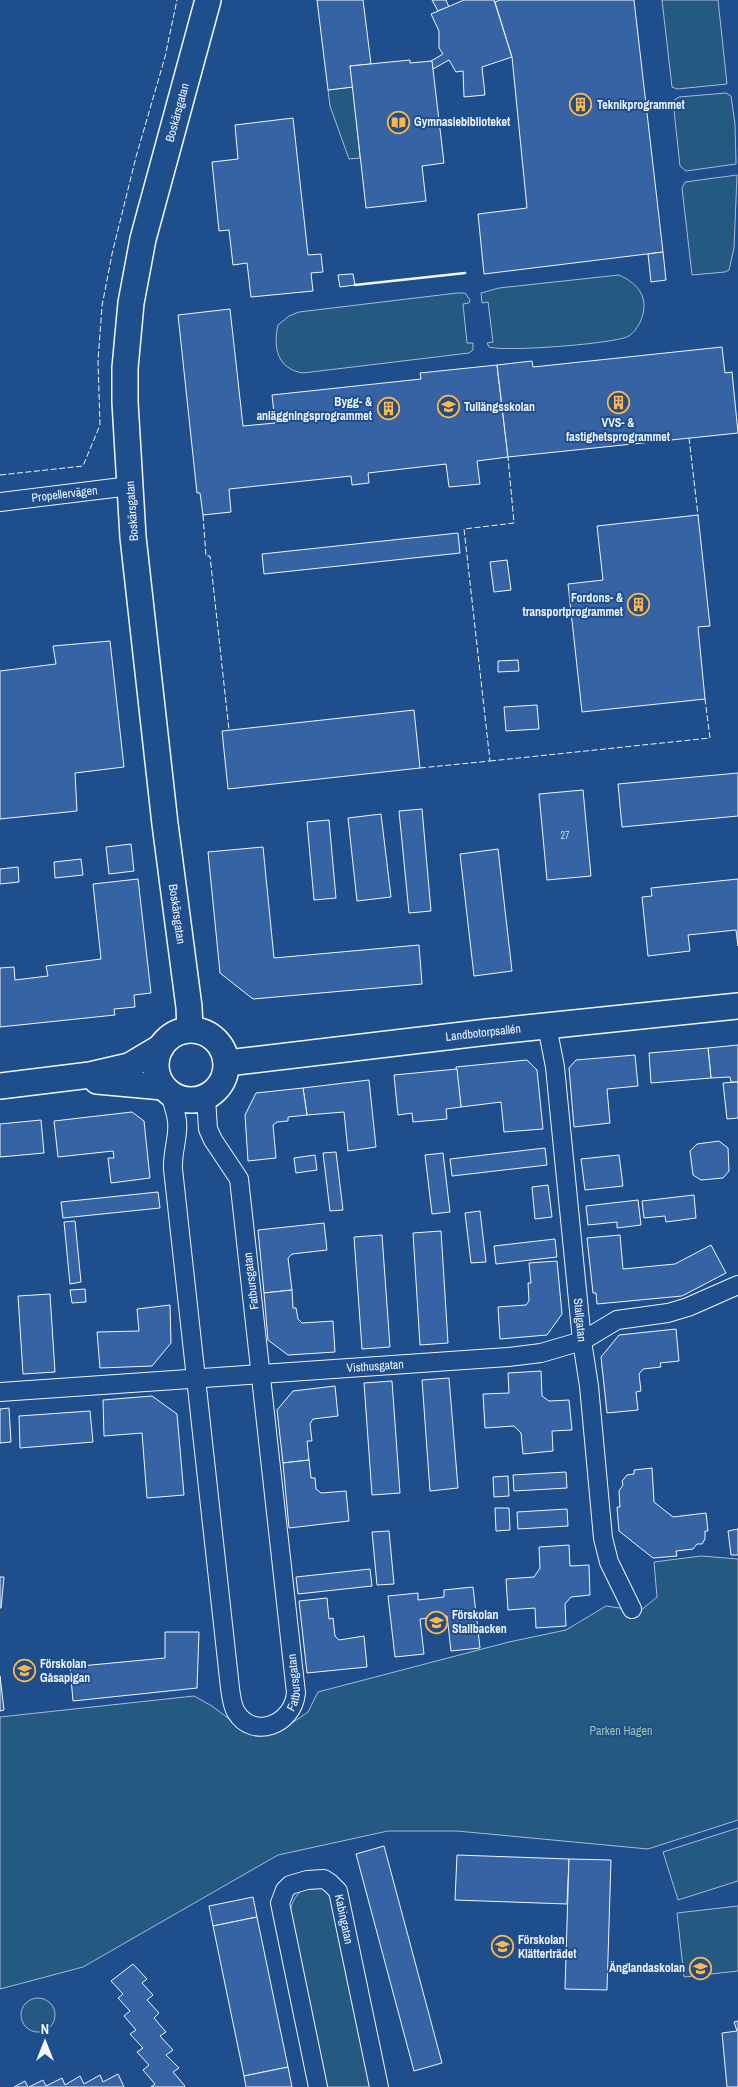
<svg xmlns="http://www.w3.org/2000/svg" width="738" height="2087" viewBox="0 0 738 2087" font-family="'Archivo Narrow',sans-serif">
  <style>
    .green { fill: #245a82; stroke: #a8bbd7 }
    .building { fill: #3563a3; stroke: #f2f6ff }
    .lines { fill: none; stroke-linecap: round; stroke-linejoin: round }
    .street-casing { stroke: #f2f6ff; stroke-width: 20 }
    .secondary-casing { stroke: #f2f6ff; stroke-width: 28 }
    .street { stroke: #1f4e8c; stroke-width: 18 }
    .secondary { stroke: #1f4e8c; stroke-width: 25 }
    .fence { stroke: #f2f6ff; stroke-width: 1; stroke-dasharray: 6 2.5; stroke-linecap: butt }
    .wall { stroke: #f2f6ff; stroke-width: 2.5 }
    .labels { text-anchor: middle; dominant-baseline: central; stroke-width: 4; stroke-linejoin: round; paint-order: stroke }
    .number-label { font-size: 10px; fill: #c3d1e8 }
    .poi-label { font-size: 12px; font-weight: bold; fill: #f2f6ff; stroke: #1f4e8c; text-anchor: start }
    .street-label { font-size: 12px; fill: #f2f6ff; stroke: #1f4e8c }
    .park-label { font-size: 12px; fill: #97c8a6; stroke: #1f4e8c }
  </style>
  <rect width="100%" height="100%" fill="#1f4e8c"/>
  <g class="green">
    <polygon points="662,0 718,0 727,84 677,89 672,87"/>
    <polygon points="353,87 360,158 349,159 330,106 328,90"/>
    <polygon points="726,93 731,96 735,124 736,164 686,171 680,166 673,101 679,97"/>
    <polygon points="737,175 734,248 729,270 725,272 692,275 682,188 685,182"/>
    <path d="M619,275C632,281 644,290 644,306C644,316 638,330 629,336C615,344 504,352 489,347L487,343L493,342L488,302L482,303L481,293L499,288Z"/>
    <path d="M457,293H465L470,300L469,303L463,304L467,343H473V350L469,353L303,373C277,369 273,347 278,325L289,316L299,312Z"/>
    <polygon points="701,1556 738,1559 738,1820 648,1849 457,1831 388,1831 278,1855 83,1967 0,1989 0,1717 194,1696 212,1706 233,1722 268,1731 289,1725 308,1712 318,1692 509,1642 566,1630 606,1606 640,1611 657,1597 654,1562"/>
    <polygon points="738,1828 738,1881 678,1900 663,1852"/>
    <path d="M315,1886L324,1889L330,1894L373,2087H325L290,1911C294,1896 299,1889 315,1886Z"/>
    <polygon points="738,1906 738,1971 684,1977 677,1913"/>
    <circle cx="38" cy="2015" r="17"/>
  </g>
  <g class="building">
    <polygon points="317,0 363,0 371,64 350,66 353,87 328,90"/>
    <polygon points="432,0 446,0 449,7 438,11"/>
    <polygon points="464,0 494,0 512,57 482,67 485,95 464,97 463,71 456,72 449,60 433,69 431,61 443,54 439,48 439,31 431,14"/>
    <polygon points="500,0 634,0 663,252 484,274 478,214 527,208 512,57 495,2"/>
    <polygon points="410,60 410,63 432,61 444,163 422,166 426,201 366,208 350,66"/>
    <polygon points="293,118 308,255 321,254 323,272 311,273 313,291 251,297 247,263 233,265 229,230 219,231 212,162 238,159 235,125"/>
    <polygon points="663,252 666,280 651,282 648,254"/>
    <polygon points="350,274 353,274 355,285 340,287 338,275"/>
    <polygon points="230,309 243,426 275,423 272,395 421,379 420,373 497,365 508,457 477,461 480,484 449,487 446,464 368,473 369,483 352,485 351,476 229,489 231,512 203,515 200,493 197,493 178,315"/>
    <polygon points="722,347 725,373 732,372 738,433 508,457 497,365 532,361 533,367"/>
    <polygon points="698,515 710,626 698,627 705,699 582,712 568,584 603,580 597,526"/>
    <polygon points="458,533 460,553 264,574 262,554"/>
    <polygon points="507,560 511,590 494,592 490,562"/>
    <polygon points="110,641 124,767 75,773 77,811 0,819 0,671 56,664 53,646"/>
    <polygon points="518,660 519,671 498,672 498,661"/>
    <polygon points="537,705 539,729 506,731 504,707"/>
    <polygon points="414,710 420,768 228,789 222,731"/>
    <polygon points="738,773 738,816 622,827 618,784"/>
    <polygon points="583,790 591,876 547,880 539,794"/>
    <polygon points="422,809 431,911 409,913 399,811"/>
    <polygon points="381,814 391,897 357,901 348,818"/>
    <polygon points="329,820 336,898 314,900 307,822"/>
    <polygon points="131,844 134,871 109,874 106,847"/>
    <polygon points="263,847 274,958 419,945 422,984 253,999 220,973 208,852"/>
    <polygon points="498,849 512,971 474,976 460,854"/>
    <polygon points="81,859 83,875 55,878 54,862"/>
    <polygon points="18,867 19,882 0,884 0,869"/>
    <polygon points="138,879 151,993 134,995 135,1007 114,1009 115,1015 0,1027 0,968 14,967 15,980 48,976 46,966 101,959 93,884"/>
    <polygon points="738,879 738,946 736,930 688,935 690,951 648,956 642,897 652,896 651,888"/>
    <polygon points="738,1045 738,1082 731,1082 730,1077 711,1078 708,1048"/>
    <polygon points="708,1048 711,1078 651,1083 649,1053"/>
    <polygon points="635,1055 638,1086 607,1089 610,1123 574,1127 569,1068 576,1060"/>
    <polygon points="527,1060 537,1070 543,1129 504,1132 501,1102 461,1107 456,1067"/>
    <polygon points="457,1069 461,1107 446,1109 447,1119 413,1122 412,1113 398,1115 394,1075"/>
    <polygon points="369,1080 376,1147 348,1151 344,1112 307,1115 303,1088"/>
    <polygon points="738,1082 738,1118 727,1119 723,1083"/>
    <polygon points="303,1088 307,1115 288,1117 288,1121 277,1122 273,1125 276,1158 248,1161 245,1115 256,1093"/>
    <polygon points="132,1112 144,1121 150,1178 111,1183 108,1158 114,1158 113,1151 58,1157 54,1121"/>
    <polygon points="41,1120 44,1153 0,1157 0,1124"/>
    <polygon points="719,1141 728,1148 729,1171 723,1178 701,1180 693,1175 690,1151 697,1144"/>
    <polygon points="545,1148 547,1165 452,1176 450,1159"/>
    <polygon points="336,1152 343,1210 330,1211 323,1153"/>
    <polygon points="443,1153 450,1212 432,1214 425,1155"/>
    <polygon points="315,1155 317,1170 296,1173 294,1158"/>
    <polygon points="619,1155 623,1186 585,1190 581,1159"/>
    <polygon points="548,1185 552,1217 535,1219 532,1187"/>
    <polygon points="158,1192 160,1208 63,1218 61,1202"/>
    <polygon points="694,1195 696,1218 666,1222 665,1216 644,1218 642,1201"/>
    <polygon points="638,1200 641,1225 617,1228 617,1222 588,1225 586,1206"/>
    <polygon points="480,1211 486,1262 471,1263 465,1213"/>
    <polygon points="75,1221 81,1282 70,1284 64,1222"/>
    <polygon points="324,1223 327,1250 292,1254 288,1258 292,1290 264,1293 258,1230"/>
    <polygon points="441,1231 448,1343 420,1345 413,1233"/>
    <polygon points="382,1235 390,1347 362,1349 354,1237"/>
    <polygon points="620,1235 623,1269 675,1264 711,1245 726,1273 682,1296 597,1304 596,1293 593,1293 587,1238"/>
    <polygon points="555,1239 557,1257 496,1264 494,1246"/>
    <polygon points="557,1261 562,1314 547,1335 500,1339 498,1307 526,1305 529,1301 528,1283 531,1283 529,1263"/>
    <polygon points="85,1289 86,1302 72,1303 70,1290"/>
    <polygon points="292,1290 293,1308 296,1308 298,1319 302,1323 333,1321 335,1352 288,1355 268,1340 264,1293"/>
    <polygon points="50,1294 55,1372 23,1374 18,1296"/>
    <polygon points="170,1305 171,1343 152,1366 100,1368 97,1332 139,1331 137,1309"/>
    <polygon points="676,1329 679,1361 660,1363 661,1367 643,1369 639,1374 641,1391 636,1392 638,1410 607,1413 601,1357 619,1335"/>
    <polygon points="541,1371 542,1396 549,1401 569,1400 572,1430 552,1431 553,1451 523,1454 521,1433 514,1426 485,1428 483,1394 509,1393 508,1373"/>
    <polygon points="449,1378 458,1488 430,1491 422,1380"/>
    <polygon points="392,1381 400,1493 372,1495 364,1383"/>
    <polygon points="335,1386 338,1416 313,1419 310,1424 312,1441 307,1441 309,1460 283,1463 277,1410 293,1391"/>
    <polygon points="152,1396 177,1414 184,1495 147,1498 142,1433 104,1436 103,1400"/>
    <polygon points="9,1408 11,1442 0,1443 0,1409"/>
    <polygon points="90,1411 93,1442 20,1448 19,1416"/>
    <polygon points="309,1460 311,1478 315,1478 316,1489 321,1493 346,1491 349,1521 289,1528 283,1463"/>
    <polygon points="652,1468 654,1502 673,1517 706,1513 708,1531 705,1531 705,1539 702,1544 697,1544 693,1549 676,1551 677,1556 653,1558 619,1531 617,1507 620,1507 619,1491 623,1485 622,1481 627,1475 634,1474 634,1470"/>
    <polygon points="566,1472 567,1488 514,1491 513,1475"/>
    <polygon points="508,1476 509,1496 494,1497 493,1477"/>
    <polygon points="495,1508 509,1508 510,1530 496,1531"/>
    <polygon points="567,1509 568,1526 518,1529 517,1512"/>
    <polygon points="738,1529 738,1555 731,1555 728,1531"/>
    <polygon points="389,1531 394,1584 377,1585 372,1532"/>
    <polygon points="569,1545 570,1566 589,1565 590,1595 571,1597 565,1604 566,1626 536,1628 535,1608 508,1610 506,1579 534,1577 540,1568 539,1547"/>
    <polygon points="370,1569 372,1586 298,1594 296,1577"/>
    <polygon points="0,1577 4,1577 1,1608 0,1608"/>
    <polygon points="473,1587 480,1648 451,1651 447,1616 420,1619 424,1654 395,1657 388,1596 418,1593 418,1600 444,1597 444,1590"/>
    <polygon points="327,1598 329,1619 333,1618 335,1636 339,1640 364,1636 367,1667 307,1673 299,1601"/>
    <polygon points="165,1632 199,1632 197,1688 73,1701 70,1667 165,1658"/>
    <polygon points="0,1676 4,1710 0,1711"/>
    <polygon points="384,1846 442,2063 414,2071 356,1854"/>
    <polygon points="457,1855 569,1859 567,1904 455,1900"/>
    <polygon points="569,1859 611,1860 607,1990 565,1989"/>
    <polygon points="253,1897 257,1917 213,1926 209,1906"/>
    <polygon points="257,1917 288,2067 244,2076 213,1926"/>
    <polygon points="133,1964 147,1979 142,1983 153,1995 147,2000 159,2013 154,2018 166,2032 160,2036 173,2050 166,2055 179,2068 173,2072 185,2086 183,2087 151,2087 155,2084 143,2070 149,2065 137,2052 143,2048 130,2034 136,2030 124,2016 130,2011 118,1998 123,1994 111,1981"/>
    <polygon points="738,2021 738,2087 727,2087 722,2033 737,2031 734,2022"/>
    <polygon points="288,2067 292,2087 246,2087 244,2076"/>
    <polygon points="118,2074 124,2087 29,2087 43,2080 46,2086 62,2078 65,2085 80,2076 84,2084 100,2075 103,2082"/>
    <polygon points="25,2081 28,2087 14,2087"/>
  </g>
  <g class="lines">
    <defs>
      <g id="street">
        <path id="s1" d="M0,502L130,486"/>
        <path id="s2" d="M547,1026L555,1067L582,1341L589,1386L603,1538L609,1562L632,1609"/>
        <path id="s3" d="M170,1093C172,1102 176,1112 177,1121C179,1136 172,1152 173,1169L230,1688C231,1696 232,1705 236,1712C253,1740 293,1725 296,1693L239,1179L213,1140L208,1129L206,1098"/>
        <path id="s4" d="M0,1392L508,1357L541,1353L582,1341L617,1320L668,1313L688,1307L738,1285"/>
        <path id="s5" d="M318,2087L280,1903L285,1890L290,1885L307,1880L324,1879L330,1883L338,1891L379,2087"/>
      </g>
      <g id="secondary">
        <path id="s6" d="M190,1029L189,1007L165,824L133,537L125,402V368L131,303L143,239L208,0"/>
        <circle cx="191" cy="1065" r="35"/>
        <path id="s7" d="M227,1063L488,1032L738,1006"/>
        <polyline points="97,1081 163,1087"/>
        <polyline points="0,1086 90,1075 129,1066 161,1047"/>
      </g>
    </defs>
    <use href="#street" class="street-casing"/>
    <use href="#secondary" class="secondary-casing"/>
    <use href="#street" class="street"/>
    <use href="#secondary" class="secondary"/>
    <g class="fence">
      <polyline points="689,438 698,515"/>
      <polyline points="0,475 83,466 100,425 98,361 102,306 112,254 136,157 165,57 177,0"/>
      <polyline points="203,515 206,556 210,556 229,730"/>
      <polyline points="490,761 710,738 705,699"/>
      <polyline points="420,768 490,761 464,529 514,523 508,457"/>
    </g>
    <polyline class="wall" points="355,285 465,273"/>
  </g>
  <defs>
    <symbol id="building-ring" viewBox="-11 -11 22 22"><circle r="9.5" fill="#1f4e8c" stroke="#ffb74d" stroke-width="1.5"/><path d="M-4-6H4V6H1V3H-1V6H-4ZM-2.5-4.3h1.7v1.8h-1.7ZM.8-4.3h1.7v1.8H.8ZM-2.5-1h1.7V.8h-1.7ZM.8-1h1.7V.8H.8Z" fill="#ffb74d"/></symbol>
    <symbol id="library-ring" viewBox="-11 -11 22 22"><circle r="9.5" fill="#1f4e8c" stroke="#ffb74d" stroke-width="1.5"/><path d="M-6-4Q-3-5.5-.7-3.5V5Q-3 3-6 4ZM6-4Q3-5.5 .7-3.5V5Q3 3 6 4Z" fill="#ffb74d"/></symbol>
    <symbol id="school-ring" viewBox="-11 -11 22 22"><circle r="9.5" fill="#1f4e8c" stroke="#ffb74d" stroke-width="1.5"/><path d="M0-5L7-2L0 1L-7-2ZM-4 1L0 2.5L4 1V4Q0 6-4 4Z" fill="#ffb74d"/></symbol>
  </defs>
  <g fill-rule="evenodd">
    <use href="#building-ring" x="568" y="92" width="25" height="25"/>
    <use href="#library-ring" x="386" y="110" width="25" height="25"/>
    <use href="#building-ring" x="606" y="390" width="25" height="25"/>
    <use href="#school-ring" x="436" y="394" width="25" height="25"/>
    <use href="#building-ring" x="376" y="396" width="25" height="25"/>
    <use href="#building-ring" x="626" y="592" width="25" height="25"/>
    <use href="#school-ring" x="424" y="1610" width="25" height="25"/>
    <use href="#school-ring" x="12" y="1658" width="25" height="25"/>
    <use href="#school-ring" x="490" y="1934" width="25" height="25"/>
    <use href="#school-ring" x="688" y="1956" width="25" height="25"/>
  </g>
  <g class="labels">
    <g class="number-label">
      <text x="565" y="835">27</text>
    </g>
    <g class="poi-label">
      <text x="597" y="105">Teknikprogrammet</text>
      <text x="414" y="122">Gymnasiebiblioteket</text>
      <text x="372" y="402" text-anchor="end">Bygg- &amp;<tspan x="372" dy="14">anläggningsprogrammet</tspan></text>
      <text x="464" y="407">Tullängsskolan</text>
      <text x="618" y="423" text-anchor="middle">VVS- &amp;<tspan x="618" dy="14">fastighetsprogrammet</tspan></text>
      <text x="623" y="598" text-anchor="end">Fordons- &amp;<tspan x="623" dy="14">transportprogrammet</tspan></text>
      <text x="452" y="1615">Förskolan<tspan x="452" dy="14">Stallbacken</tspan></text>
      <text x="40" y="1664">Förskolan<tspan x="40" dy="14">Gåsapigan</tspan></text>
      <text x="518" y="1940">Förskolan<tspan x="518" dy="14">Klätterträdet</tspan></text>
      <text x="685" y="1968" text-anchor="end">Änglandaskolan</text>
    </g>
    <g class="street-label">
      <text stroke="none"><textPath href="#s6" startOffset="926">Boskärsgatan</textPath></text>
      <text stroke="none"><textPath href="#s1" startOffset="65">Propellervägen</textPath></text>
      <text transform="translate(132 511) rotate(-94)">Boskärsgatan</text>
      <text transform="translate(177 914) rotate(82)">Boskärsgatan</text>
      <text stroke="none"><textPath href="#s7" startOffset="258">Landbotorpsallén</textPath></text>
      <text transform="translate(251 1281) rotate(-97)">Fatbursgatan</text>
      <text stroke="none"><textPath href="#s2" startOffset="296">Stallgatan</textPath></text>
      <text stroke="none"><textPath href="#s4" startOffset="376">Visthusgatan</textPath></text>
      <text stroke="none"><textPath href="#s3" startOffset="718">Fatbursgatan</textPath></text>
      <text stroke="none"><textPath href="#s5" startOffset="291">Kabingatan</textPath></text>
    </g>
    <g class="park-label">
      <text x="621" y="1731">Parken Hagen</text>
    </g>
  </g>
  <g transform="translate(45 2042)" stroke="#1f4e8c" stroke-width="4" paint-order="stroke">
  <path d="M0-4L9 19L0 12L-9 19Z" fill="#f2f6ff"/>
  <text y="-8" font-size="14" font-weight="bold" text-anchor="middle" fill="#f2f6ff">N</text>
  </g>
</svg>
